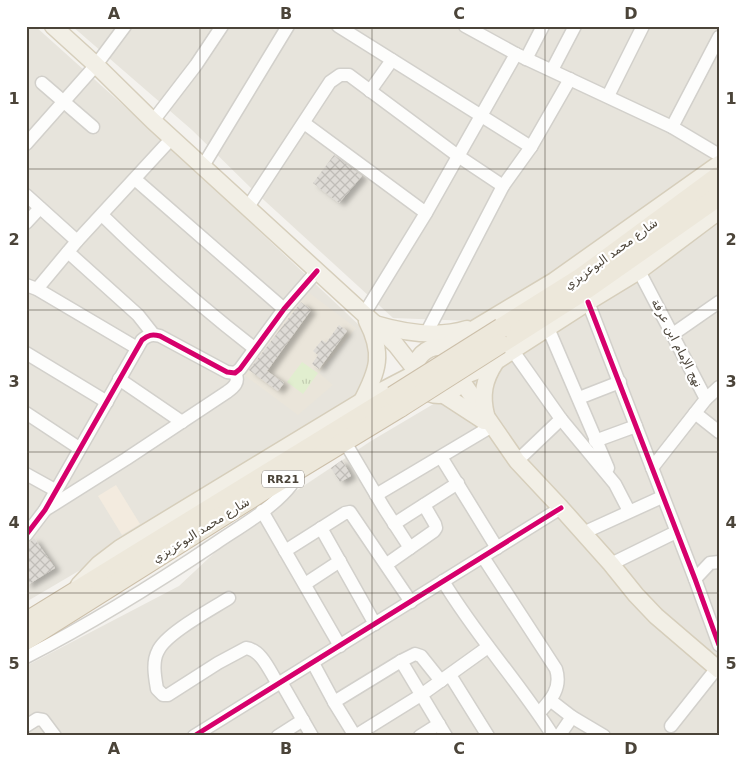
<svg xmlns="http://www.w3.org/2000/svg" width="745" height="762" viewBox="0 0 745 762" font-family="'DejaVu Sans','Noto Sans Arabic',sans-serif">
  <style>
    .residential { fill: #e7e4dc }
    .commercial { fill: #f3ebdf }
    .education { fill: #eae5da }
    .park { fill: url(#park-tufts) }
    .building { fill: url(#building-cross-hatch); filter: url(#shadow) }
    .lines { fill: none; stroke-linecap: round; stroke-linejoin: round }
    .minor-casing { stroke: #d2d0cb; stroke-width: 15 }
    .major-casing { stroke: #d6cebb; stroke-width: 19 }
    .highway-casing { stroke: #ccbfa9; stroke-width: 21 }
    .minor { stroke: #fdfdfc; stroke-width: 12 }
    .major { stroke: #f2efe6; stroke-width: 16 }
    .highway { stroke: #ede8db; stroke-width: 19 }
    .highway-bridge-casing { stroke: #ccbfa9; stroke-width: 21; stroke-linecap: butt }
    .highway-bridge { stroke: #ede8db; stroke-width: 19 }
    .cycleway-casing { stroke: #fff; stroke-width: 8 }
    .cycleway { stroke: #d6006c; stroke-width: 5 }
    .grid { fill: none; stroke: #4b4439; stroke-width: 1; stroke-opacity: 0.55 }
    .labels { text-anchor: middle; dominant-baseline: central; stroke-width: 4.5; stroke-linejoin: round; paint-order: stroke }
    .shield { fill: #fff; stroke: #817c74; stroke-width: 1 }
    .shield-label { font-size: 11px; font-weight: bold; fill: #4b4439 }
    .street-label { font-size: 12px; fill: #4b4439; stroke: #fff }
    .neatline { fill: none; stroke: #4b4439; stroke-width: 2 }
    .grid-label { font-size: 16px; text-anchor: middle; font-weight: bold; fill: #4b4439 }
  </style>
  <defs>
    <pattern id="park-tufts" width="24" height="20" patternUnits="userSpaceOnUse" patternTransform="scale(1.25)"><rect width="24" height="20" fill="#e1eecf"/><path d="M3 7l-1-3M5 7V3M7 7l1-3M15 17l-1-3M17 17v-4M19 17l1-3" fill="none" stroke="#c3cdb2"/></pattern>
    <pattern id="building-cross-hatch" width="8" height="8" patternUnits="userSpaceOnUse" patternTransform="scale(1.25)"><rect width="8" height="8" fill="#dedbd6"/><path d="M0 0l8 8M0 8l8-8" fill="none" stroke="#c0bdb8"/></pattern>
    <filter id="shadow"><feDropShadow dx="5.5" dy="3" stdDeviation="2.5" flood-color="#0004"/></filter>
  </defs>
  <rect width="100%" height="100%" fill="#f4f2ee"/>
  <g class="residential">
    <polygon points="26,26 35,26 173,150 359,325 368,335 374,364 358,393 316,422 99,559 26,602"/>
    <polygon points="72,26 719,26 719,156 578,261 471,321 393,318 253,190 192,130"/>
    <polygon points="719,205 719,736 26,736 26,666 179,586 242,527 371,441 447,396 578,307"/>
  </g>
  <polygon class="commercial" points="116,485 140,524 122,535 98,496"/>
  <polygon class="education" points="304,289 356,328 319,373 333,385 298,415 243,374"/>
  <polygon class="park" points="302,362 318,373 303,394 287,382"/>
  <g class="building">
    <polygon points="334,155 362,176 339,203 313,183"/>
    <polygon points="301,302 311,310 267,371 284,383 278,391 249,370"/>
    <polygon points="339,325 347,331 319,369 312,364 318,355 313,351 322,340 326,343"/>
    <polygon points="342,460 351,476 340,482 331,468"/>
    <polygon points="34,538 55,568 26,586 26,546"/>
  </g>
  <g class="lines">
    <defs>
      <g id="minor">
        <polyline points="338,26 531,147"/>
        <polyline points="465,26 516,54 672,127 719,155"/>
        <polyline points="526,59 543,26"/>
        <polyline points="552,70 575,26"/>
        <polyline points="42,83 93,127"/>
        <polyline points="370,91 392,60"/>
        <polyline points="608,96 643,26"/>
        <polyline points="153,121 196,65 222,26"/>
        <polyline points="304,123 426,213"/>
        <polyline points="672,127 719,37"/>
        <polyline points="26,144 96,65 125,26"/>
        <polyline points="203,166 288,26"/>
        <polyline points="136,180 284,309"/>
        <polyline points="26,195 77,241"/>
        <polyline points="248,207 330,82 340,75 349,75 458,156 503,186"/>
        <path d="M102,215C150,262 201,307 254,348"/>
        <polyline points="26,223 40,208"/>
        <polyline points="68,252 138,315 153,334"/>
        <polyline points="639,271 706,399 719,387"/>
        <polyline points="26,285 37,289 137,348"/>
        <polyline points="37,289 77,241 172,138"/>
        <polyline points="588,302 695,579 719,645"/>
        <polyline points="364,314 426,213 516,54"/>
        <polyline points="548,328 608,468"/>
        <polyline points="426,334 503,186 531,147 570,79"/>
        <polyline points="673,334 719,302"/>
        <polyline points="513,351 561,419 615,484 629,511"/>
        <polyline points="26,353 107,402"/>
        <polyline points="119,379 182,422"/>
        <polyline points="579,398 620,382"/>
        <polyline points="26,413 79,448"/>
        <polyline points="695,413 719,432"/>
        <polyline points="595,441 636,426"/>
        <polyline points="349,449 384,508 410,548"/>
        <polyline points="441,457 497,548"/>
        <polyline points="517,461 561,419"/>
        <polyline points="652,468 706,399"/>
        <polyline points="26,474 55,490"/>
        <polyline points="376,495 492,426"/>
        <path d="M45,510L126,459L227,392C234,387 240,382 235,373"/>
        <polyline points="262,511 340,646"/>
        <polyline points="394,524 458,483"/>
        <polyline points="321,528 375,624"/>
        <polyline points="583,533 662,497"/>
        <path d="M26,535L45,510L142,340C148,335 152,334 160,336L227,372L235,373L240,369L284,309L317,271"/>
        <polyline points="285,551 345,513 350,512 411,602"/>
        <path d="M483,557L556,669C562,688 551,700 539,713"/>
        <polyline points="387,564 434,531 436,528 435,524 424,505"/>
        <polyline points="611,564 676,532"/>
        <polyline points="695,579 710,563 719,562"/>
        <path d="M443,581C476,636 519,682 553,736"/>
        <polyline points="305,584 340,561"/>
        <path d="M229,598C212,609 166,633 158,651C152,662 155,677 157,689L163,695H168L218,663L246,648C262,650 270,672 278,684"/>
        <path d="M26,657C92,623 155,584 216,543C241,526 272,509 291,485"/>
        <polyline points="401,661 446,736"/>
        <polyline points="313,663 334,702 355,736"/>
        <polyline points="450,675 488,736"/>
        <polyline points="281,682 312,736"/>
        <polyline points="550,700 572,717 604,736"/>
        <polyline points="334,702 401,661 415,654 421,656 441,681"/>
        <polyline points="26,726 37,719 43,720 55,736"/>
        <polyline points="671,726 717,668"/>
        <polyline points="194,736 561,508"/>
        <polyline points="278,736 303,720"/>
        <polyline points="355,736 421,695 488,647"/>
        <polyline points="420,736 439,724"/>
        <polyline points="559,736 572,717"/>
      </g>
      <g id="major">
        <polyline points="53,26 96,65 153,121 375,324 396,345 414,368"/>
        <path d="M375,324C405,333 437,338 467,329"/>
        <circle cx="439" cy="371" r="24"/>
        <polyline points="444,347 554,281 719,164"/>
        <polyline points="463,376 487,367 588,302 639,271 719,211"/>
        <polyline points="461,380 517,461 561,508 611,564 636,595 656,616 719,670"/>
        <polyline points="444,395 484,421"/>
        <path d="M362,401C378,370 384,354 367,321"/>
        <path d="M486,415C481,395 484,380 495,363"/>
        <polyline points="79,585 99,564 120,548 362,401 414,374"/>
      </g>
      <g id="highway">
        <polyline points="501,328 582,277 719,176"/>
        <polyline points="500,344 588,288 719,196"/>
        <polyline points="26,622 393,396"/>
        <polyline points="26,640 261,492 401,407"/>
      </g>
    </defs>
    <use href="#minor" class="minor-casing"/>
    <use href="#major" class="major-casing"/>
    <use href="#highway" class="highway-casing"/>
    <use href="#minor" class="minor"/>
    <use href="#major" class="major"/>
    <use href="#highway" class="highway"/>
    <defs>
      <g id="highway-bridge">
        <polyline points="393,396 501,328"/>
        <polyline points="401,407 500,344"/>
      </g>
    </defs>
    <use href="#highway-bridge" class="highway-bridge-casing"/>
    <use href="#highway-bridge" class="highway-bridge"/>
    <defs>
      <g id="cycleway">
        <polyline points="588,302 695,579 719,645"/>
        <path d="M26,535L45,510L142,340C148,335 152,334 160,336L227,372L235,373L240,369L284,309L317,271"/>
        <polyline points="194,736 561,508"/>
      </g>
    </defs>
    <use href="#cycleway" class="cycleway-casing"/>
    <use href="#cycleway" class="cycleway"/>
  </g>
  <path class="grid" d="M200,26V736M372,26V736M545,26V736M26,169H719M26,310H719M26,452H719M26,593H719"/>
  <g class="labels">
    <rect class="shield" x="262" y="470.5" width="42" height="17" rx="4"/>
    <g class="shield-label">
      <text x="283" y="479">RR21</text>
    </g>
    <g class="street-label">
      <text transform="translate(611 254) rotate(-36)">شارع محمد البوعزيزي</text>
      <text transform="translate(677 343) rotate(63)">نهج الإمام ابن عرفة</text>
      <text transform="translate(201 530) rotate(-32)">شارع محمد البوعزيزي</text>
    </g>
  </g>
  <rect width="745" height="762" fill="none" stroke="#ffffff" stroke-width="55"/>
  <rect x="28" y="28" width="690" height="706" class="neatline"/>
  <g class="grid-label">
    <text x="114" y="19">A</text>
    <text x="286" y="19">B</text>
    <text x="459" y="19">C</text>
    <text x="631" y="19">D</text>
    <text x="14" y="104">1</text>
    <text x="731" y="104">1</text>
    <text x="14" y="245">2</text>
    <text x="731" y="245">2</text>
    <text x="14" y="387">3</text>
    <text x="731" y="387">3</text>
    <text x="14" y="528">4</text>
    <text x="731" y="528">4</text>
    <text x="14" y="669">5</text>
    <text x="731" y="669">5</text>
    <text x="114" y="754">A</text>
    <text x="286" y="754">B</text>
    <text x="459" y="754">C</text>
    <text x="631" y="754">D</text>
  </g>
</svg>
